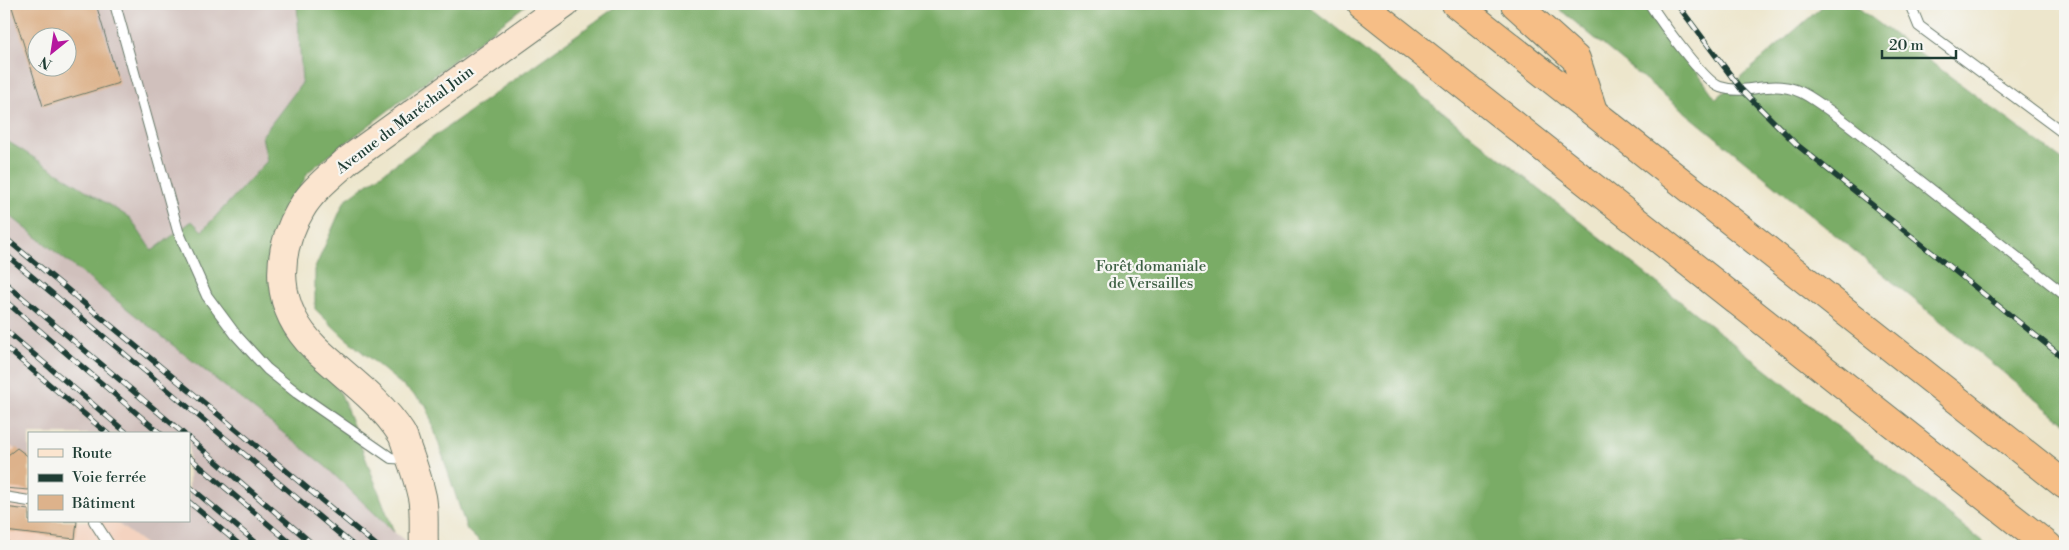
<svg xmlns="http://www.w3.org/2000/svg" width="2069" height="550" viewBox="0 0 2069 550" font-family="'Libre Bodoni',serif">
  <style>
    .built { fill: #f4d3c0 }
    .industrial { fill: #d0c0bc; fill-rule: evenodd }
    .forest { fill: #7aac66; stroke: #4c744d }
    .building { fill: #ddb28b; fill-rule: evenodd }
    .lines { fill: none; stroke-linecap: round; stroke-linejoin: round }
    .lane-casing { stroke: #677869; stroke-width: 12 }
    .secondary-casing { stroke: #677869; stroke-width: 30 }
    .highway-casing { stroke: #677869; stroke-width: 30 }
    .lane { stroke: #fff; stroke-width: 10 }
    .secondary { stroke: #fbe5cf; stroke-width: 28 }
    .highway { stroke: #f6be86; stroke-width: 28 }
    .rail-casing { stroke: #1f3d34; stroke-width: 5.5 }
    .rail { stroke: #f6f6f2; stroke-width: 4; stroke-dasharray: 11; stroke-linecap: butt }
    .labels { text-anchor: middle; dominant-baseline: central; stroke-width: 4.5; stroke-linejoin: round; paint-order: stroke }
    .street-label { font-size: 15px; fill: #1f3d34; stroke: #f6f6f2 }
    .park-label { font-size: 15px; fill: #3e6044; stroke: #f6f6f2 }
  </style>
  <rect width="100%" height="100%" fill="#f6f6f2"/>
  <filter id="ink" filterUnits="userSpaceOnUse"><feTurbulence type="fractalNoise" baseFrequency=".02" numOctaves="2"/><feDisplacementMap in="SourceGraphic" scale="10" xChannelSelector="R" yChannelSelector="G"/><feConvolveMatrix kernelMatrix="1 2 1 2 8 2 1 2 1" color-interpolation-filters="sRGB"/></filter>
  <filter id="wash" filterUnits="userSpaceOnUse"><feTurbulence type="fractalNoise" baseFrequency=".0096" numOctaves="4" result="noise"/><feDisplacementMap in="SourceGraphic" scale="20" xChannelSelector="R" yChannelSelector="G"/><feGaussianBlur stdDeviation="1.12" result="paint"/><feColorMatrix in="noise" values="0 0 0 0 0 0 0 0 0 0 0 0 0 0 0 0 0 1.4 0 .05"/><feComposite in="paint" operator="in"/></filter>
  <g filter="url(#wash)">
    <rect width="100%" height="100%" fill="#ede6cc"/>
    <polygon class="built" points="4,439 29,459 29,521 114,521 148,546 4,546"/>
    <g class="industrial">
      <path d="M4,4H297L302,83L262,136L267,161L202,231H178L152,251L130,218L4,139ZM38,38H68V68H38Z"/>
      <polygon points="4,211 325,466 394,532 412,546 148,546 114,521 189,521 189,434 29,434 29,459 13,448 4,439"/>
    </g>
    <g class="forest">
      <polygon points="297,4 527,4 308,172 276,239 275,306 341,394 394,532 325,466 4,211 4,139 130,218 152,251 192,221 202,231 267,161 262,136 302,83"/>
      <polygon points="620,4 1306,4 1988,546 484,546 467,530 426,405 343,336 315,309 315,268 345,200"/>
      <polygon points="1553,4 1649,4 1716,99 1825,4 1853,4 2065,162 2065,423"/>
    </g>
    <g id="blocks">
      <g class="building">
        <path d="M11,4H96L119,83L43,106ZM38,38H68V68H38Z"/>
        <polygon points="17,448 29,457 29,490 4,488 4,458"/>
        <polygon points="4,507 29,510 29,521 77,521 75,539 4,531"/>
      </g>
    </g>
  </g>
  <g filter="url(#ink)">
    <use href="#blocks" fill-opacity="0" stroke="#677869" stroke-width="1"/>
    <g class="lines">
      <defs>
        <g id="lane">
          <polyline points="115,4 178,231 207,296 236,335 267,369 297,393 391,458 410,459"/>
          <path d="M1650,4C1660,20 1704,82 1720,87C1749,97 1774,75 1808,96C1842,117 1873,144 1905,169C1958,211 2012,253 2065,295"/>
          <polyline points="1910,4 1919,26 2065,134"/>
          <polyline points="4,497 29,501"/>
          <polyline points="94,521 110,546"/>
          <polyline points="4,546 5,546"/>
        </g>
        <path id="secondary" d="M424,546C423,531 425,512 422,497C419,483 414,468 409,454C406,447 405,439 401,433C379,399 343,375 315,348C275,309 273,256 301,209C312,190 332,175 348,160L565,4"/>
        <g id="highway">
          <polyline points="1361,4 2048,546"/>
          <polyline points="1456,4 2065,485"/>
          <polyline points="1515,4 1576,59 1593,111"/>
        </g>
      </defs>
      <use href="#lane" class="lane-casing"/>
      <use href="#secondary" class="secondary-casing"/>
      <use href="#highway" class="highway-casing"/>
      <use href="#lane" class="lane"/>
      <use href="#secondary" class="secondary"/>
      <use href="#highway" class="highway"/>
      <defs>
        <g id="rail">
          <polyline points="1677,4 1741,89 1796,144 2065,359"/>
          <polyline points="4,237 377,546"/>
          <polyline points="4,253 354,546"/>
          <polyline points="4,282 184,434"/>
          <polyline points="4,300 161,434"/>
          <polyline points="4,329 128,434"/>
          <polyline points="4,346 108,434"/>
          <polyline points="189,438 315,546"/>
          <polyline points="189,457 294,546"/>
          <polyline points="189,486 260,546"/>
          <polyline points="189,502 241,546"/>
        </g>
      </defs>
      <use href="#rail" class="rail-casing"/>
      <use href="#rail" class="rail"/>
    </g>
  </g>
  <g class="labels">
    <g class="street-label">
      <text transform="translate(405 120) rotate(-37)">Avenue du Maréchal Juin</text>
    </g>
    <g class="park-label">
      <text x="1151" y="266">Forêt domaniale<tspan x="1151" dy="17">de Versailles</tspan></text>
    </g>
  </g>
  <rect width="2069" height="550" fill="none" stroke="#f6f6f2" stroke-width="20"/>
  <rect x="28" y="432" width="162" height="90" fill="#f6f6f2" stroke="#a0aca6"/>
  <rect x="38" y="449" width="25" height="8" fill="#fbe5cf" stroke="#a0aca6"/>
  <text x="72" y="458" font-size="15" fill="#1f3d34">Route</text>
  <rect x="38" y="474" width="25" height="8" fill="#1f3d34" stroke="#a0aca6"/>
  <text x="72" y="482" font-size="15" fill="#1f3d34">Voie ferrée</text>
  <rect x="38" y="495" width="25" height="15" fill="#ddb28b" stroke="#a0aca6"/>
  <text x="72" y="508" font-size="15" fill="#1f3d34">Bâtiment</text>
  <g transform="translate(52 52) rotate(210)"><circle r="24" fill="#f6f6f2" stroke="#a0aca6"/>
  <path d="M0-4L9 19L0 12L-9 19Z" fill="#b5179e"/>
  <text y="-8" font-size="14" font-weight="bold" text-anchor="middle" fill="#1f3d34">N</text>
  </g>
  <path d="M1882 50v8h74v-8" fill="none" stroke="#1f3d34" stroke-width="2.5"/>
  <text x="1889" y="50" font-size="15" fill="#1f3d34" stroke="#f6f6f2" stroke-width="4" paint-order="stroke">20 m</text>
</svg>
